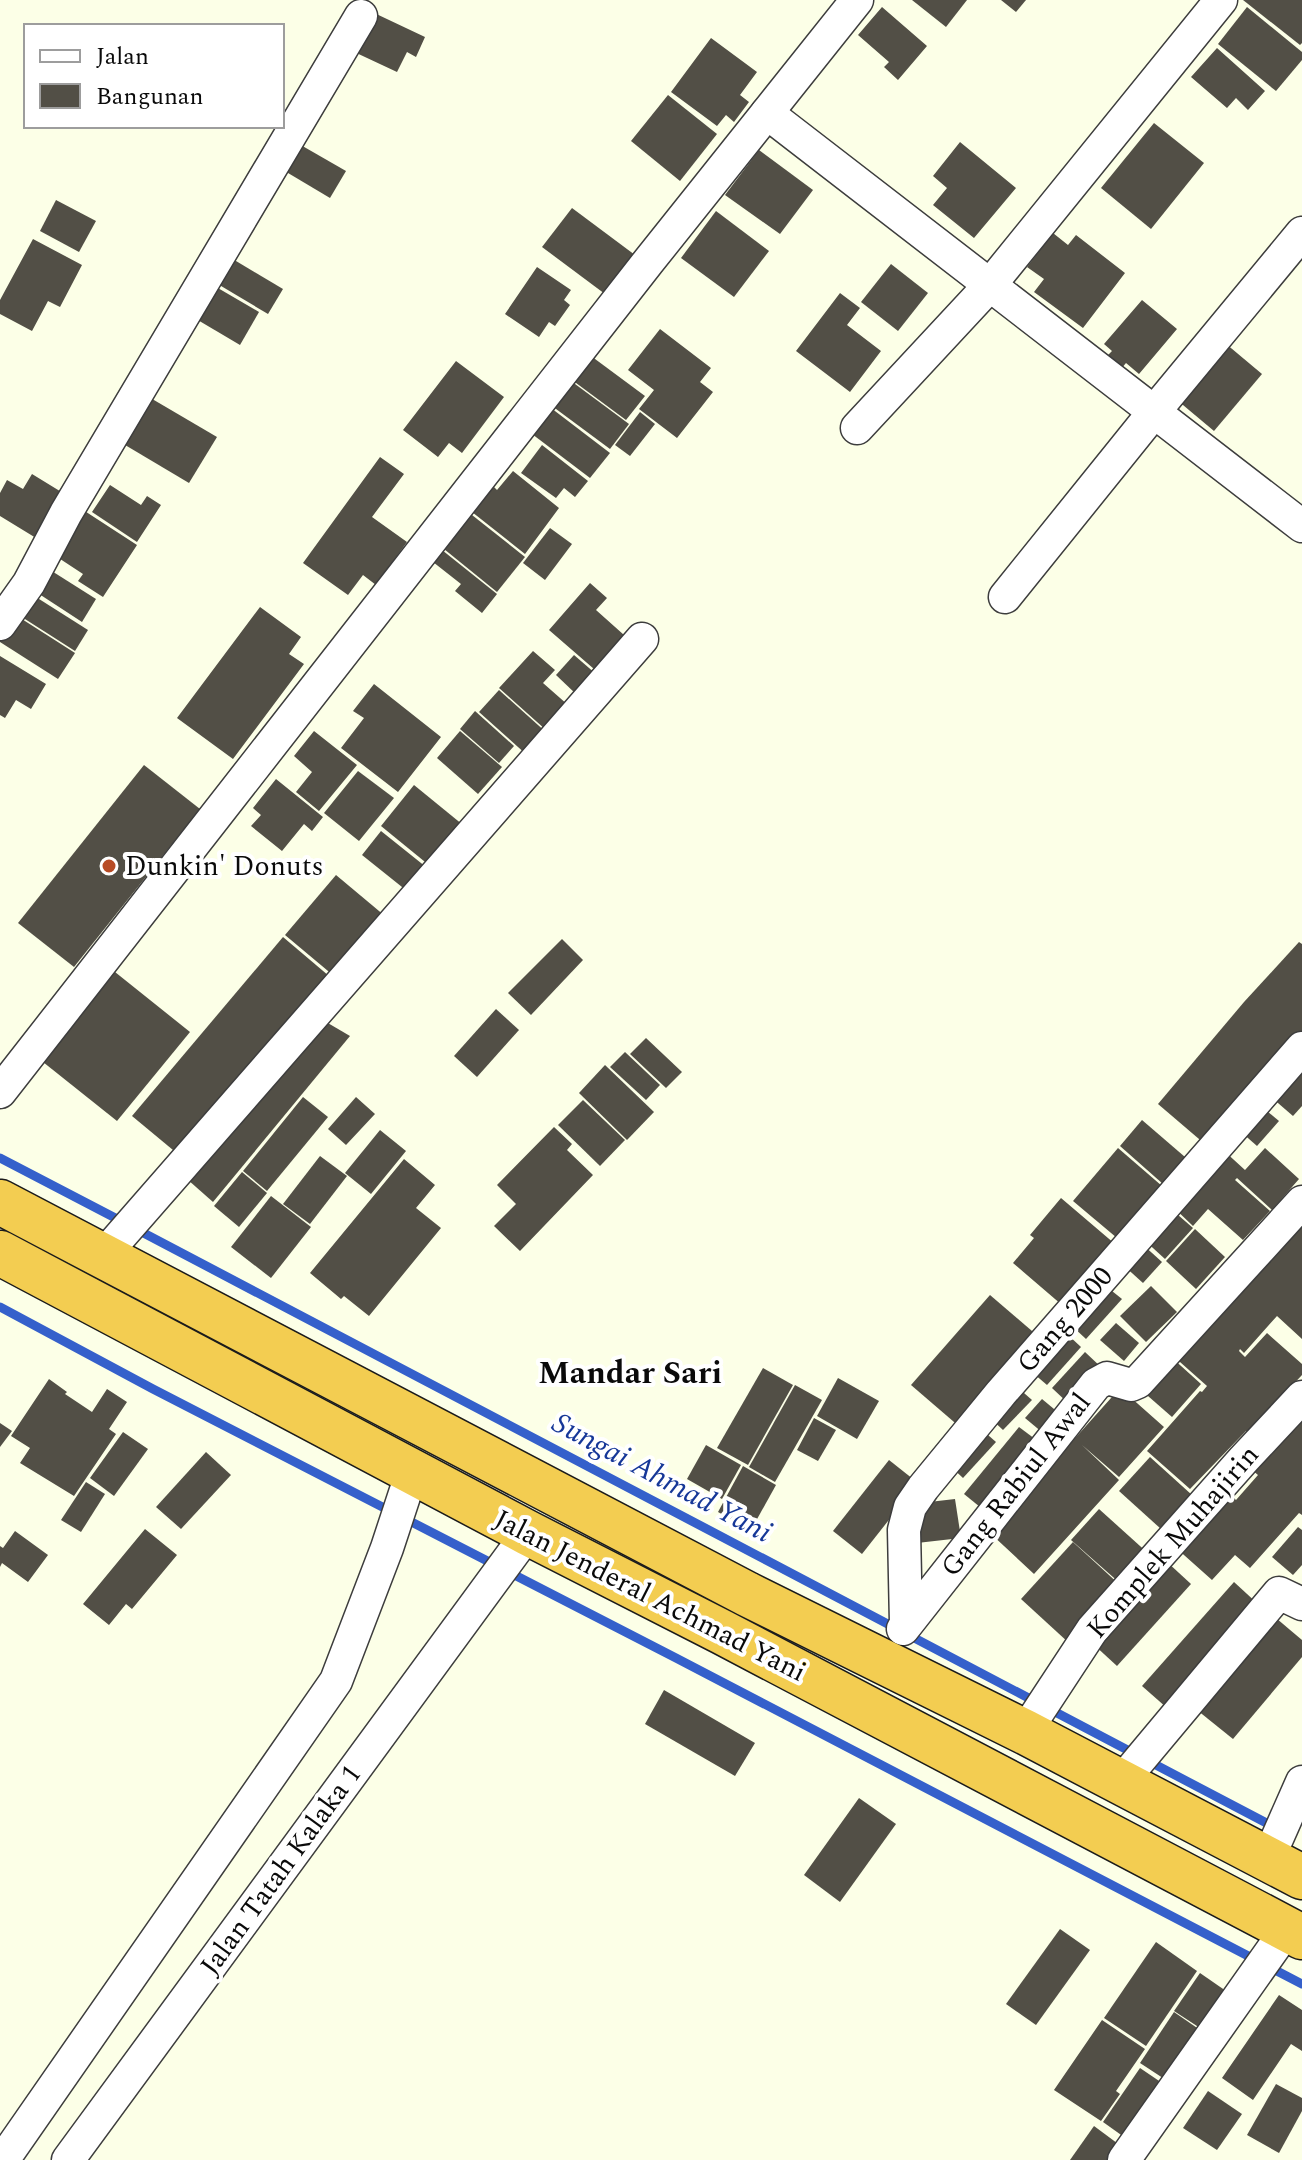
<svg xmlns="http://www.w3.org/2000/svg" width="1302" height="2160" viewBox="0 0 1302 2160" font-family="Spectral,serif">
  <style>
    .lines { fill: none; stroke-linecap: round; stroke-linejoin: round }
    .stream { stroke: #3560cb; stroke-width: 9 }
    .building { fill: #524f46 }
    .minor-casing { stroke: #3d3d3d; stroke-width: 35 }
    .highway-casing { stroke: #1b1b1b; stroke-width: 47 }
    .minor { stroke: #fff; stroke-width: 32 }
    .highway { stroke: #f3cd51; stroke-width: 44 }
    .poi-dot { fill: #b74b25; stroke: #fff; stroke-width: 3 }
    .labels { text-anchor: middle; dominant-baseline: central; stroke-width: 8; stroke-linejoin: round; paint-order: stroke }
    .poi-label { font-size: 28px; fill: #0a0a0a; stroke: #fff; text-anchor: start }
    .street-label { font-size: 28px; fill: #0a0a0a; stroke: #fff }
    .water-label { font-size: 30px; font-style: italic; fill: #163798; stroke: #fff }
    .quarter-label { font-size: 32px; font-weight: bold; fill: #0a0a0a; stroke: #fff }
  </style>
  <rect width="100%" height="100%" fill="#fcffe7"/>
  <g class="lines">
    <g class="stream">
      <polyline points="0,1158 123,1222"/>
      <polyline points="136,1229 1274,1827"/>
      <polyline points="0,1307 153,1389 676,1658 1302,1984"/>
    </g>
  </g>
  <g class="building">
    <polygon points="912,0 967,0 946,27"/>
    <polygon points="1001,0 1026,0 1016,12"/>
    <polygon points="1243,0 1302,0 1302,43 1300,45"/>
    <polygon points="882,7 927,46 898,80 884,67 889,62 858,35"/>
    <polygon points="1247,7 1302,52 1302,60 1276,91 1218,44"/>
    <polygon points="370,11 425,37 416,57 407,52 397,72 350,50"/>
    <polygon points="711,38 757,72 740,95 749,102 734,122 726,115 717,126 671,92"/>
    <polygon points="1217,48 1265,91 1248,110 1236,98 1227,108 1191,77"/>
    <polygon points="668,95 717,134 680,181 631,141"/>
    <polygon points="1154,123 1204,163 1151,229 1101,188"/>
    <polygon points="960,142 1016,188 974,238 933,205 947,188 933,176"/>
    <polygon points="299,144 346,171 330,198 283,170"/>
    <polygon points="759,150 813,190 780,234 725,195"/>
    <polygon points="56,200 96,221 79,252 40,231"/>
    <polygon points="572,208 635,255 605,294 542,247"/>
    <polygon points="716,211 769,251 734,297 681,258"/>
    <polygon points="1053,233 1068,245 1076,235 1125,273 1083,328 1034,292 1044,279 1027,267"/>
    <polygon points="33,239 82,265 60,307 48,301 32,331 0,314 0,300"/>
    <polygon points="231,258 283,289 268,314 216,283"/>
    <polygon points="891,264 928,293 898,331 861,302"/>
    <polygon points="537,267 571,290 564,300 570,305 555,326 549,322 539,337 505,314"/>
    <polygon points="211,284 259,312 240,345 191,316"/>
    <polygon points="840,293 860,308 847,325 881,351 850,392 796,351"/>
    <polygon points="1142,300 1177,329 1139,374 1126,363 1121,369 1106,357 1112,351 1104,344"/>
    <polygon points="660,329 711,368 700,382 713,392 677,438 639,409 654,390 628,370"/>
    <polygon points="1225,343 1262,374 1214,431 1177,400"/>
    <polygon points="591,356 645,396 626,420 572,380"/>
    <polygon points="456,361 504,397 462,453 449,443 438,457 403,430"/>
    <polygon points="571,381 629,424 610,449 552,406"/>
    <polygon points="142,393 217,437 189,483 115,439"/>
    <polygon points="551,408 610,453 590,478 532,434"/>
    <polygon points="640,412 655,424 630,456 615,445"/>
    <polygon points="542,445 588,481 575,497 564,488 556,498 521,473"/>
    <polygon points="380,457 404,474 372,517 407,542 376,585 363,575 348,595 303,563"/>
    <polygon points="513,471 559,508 525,554 472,512 493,486 497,490"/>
    <polygon points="32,474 63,493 36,538 0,516 0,493 7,480 23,489"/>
    <polygon points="110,485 141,505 147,496 161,505 137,542 92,512"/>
    <polygon points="77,506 137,545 103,597 78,581 83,574 48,551"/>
    <polygon points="472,515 525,557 497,592 444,549"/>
    <polygon points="550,528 572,544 545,580 523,563"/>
    <polygon points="442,550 497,594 482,613 455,591 461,584 433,562"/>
    <polygon points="47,568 96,599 82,622 33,590"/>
    <polygon points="590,583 607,598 596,610 624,635 594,669 549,630"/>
    <polygon points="28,592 88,630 75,651 14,612"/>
    <polygon points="260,607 301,637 289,654 304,664 233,759 177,718"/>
    <polygon points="14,614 75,653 58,679 0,642 0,635"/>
    <polygon points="533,651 555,670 543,683 568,705 546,730 499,688"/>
    <polygon points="574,655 596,674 577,695 556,675"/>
    <polygon points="0,656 46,684 31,709 16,700 5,718 0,715"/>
    <polygon points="374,684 441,737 398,792 341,748 364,718 353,711"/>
    <polygon points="499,690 548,734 528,756 479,712"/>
    <polygon points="475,711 514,746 499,763 460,729"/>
    <polygon points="314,731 357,765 319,811 296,792 312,772 294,756"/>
    <polygon points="460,731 502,767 478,794 437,758"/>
    <polygon points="144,765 200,809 74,967 18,923"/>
    <polygon points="358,771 394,798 359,841 324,813"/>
    <polygon points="276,779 323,817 312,831 304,824 282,851 251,826 261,815 253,808"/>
    <polygon points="414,785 463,825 430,866 381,826"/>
    <polygon points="381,831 426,867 407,891 362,855"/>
    <polygon points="336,875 385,916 334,976 285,935"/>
    <polygon points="283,937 329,976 179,1155 132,1116"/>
    <polygon points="562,939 583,960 531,1015 508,993"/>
    <polygon points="1299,942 1302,944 1302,1032 1206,1145 1158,1104 1244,1002"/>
    <polygon points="115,972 190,1032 117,1121 43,1062"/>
    <polygon points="496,1009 519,1030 477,1077 454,1056"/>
    <polygon points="321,1019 350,1036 213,1202 179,1172"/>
    <polygon points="646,1038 682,1072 666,1088 630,1054"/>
    <polygon points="625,1052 660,1085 646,1100 610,1067"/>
    <polygon points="1302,1061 1302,1106 1293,1116 1271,1097"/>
    <polygon points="605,1065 654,1112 627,1140 579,1093"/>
    <polygon points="303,1097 328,1117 267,1191 243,1171"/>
    <polygon points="356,1097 375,1114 346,1145 328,1129"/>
    <polygon points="583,1100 625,1140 600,1166 558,1125"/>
    <polygon points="1261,1106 1279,1121 1257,1146 1240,1131"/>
    <polygon points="1142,1120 1185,1157 1163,1184 1120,1146"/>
    <polygon points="554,1127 572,1144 567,1150 593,1175 520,1251 494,1226 516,1204 497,1185"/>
    <polygon points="380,1130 406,1151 371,1194 345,1173"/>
    <polygon points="1118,1148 1162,1186 1117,1238 1073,1201"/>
    <polygon points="1265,1148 1299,1179 1272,1210 1237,1178 1235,1180 1270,1211 1243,1240 1208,1209 1193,1226 1171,1205 1222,1149 1245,1170"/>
    <polygon points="320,1156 347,1176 310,1224 283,1204"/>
    <polygon points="404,1159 435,1185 416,1208 441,1228 369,1316 344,1296 341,1299 310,1273"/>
    <polygon points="242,1172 267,1193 239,1227 214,1206"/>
    <polygon points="271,1196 311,1227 271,1278 231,1247"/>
    <polygon points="1061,1198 1115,1244 1062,1305 1013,1263 1034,1238 1030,1235"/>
    <polygon points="1170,1208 1193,1228 1165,1259 1142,1238"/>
    <polygon points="1302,1217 1302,1339 1277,1316 1244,1353 1240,1349 1239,1351 1245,1357 1267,1333 1302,1364 1302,1375 1248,1433 1246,1431 1190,1489 1147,1451 1200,1391 1202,1392 1207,1386 1171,1354"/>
    <polygon points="1195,1229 1225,1257 1196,1289 1166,1261"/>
    <polygon points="1141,1243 1162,1262 1143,1283 1122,1264"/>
    <polygon points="1151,1286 1177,1312 1146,1342 1120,1316"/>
    <polygon points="1107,1287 1122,1299 1086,1339 1072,1326"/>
    <polygon points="990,1295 1039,1337 961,1428 911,1385"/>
    <polygon points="1116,1323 1139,1343 1124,1361 1100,1340"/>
    <polygon points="1067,1334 1081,1347 1047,1385 1033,1373"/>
    <polygon points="1085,1352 1102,1368 1069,1404 1052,1388"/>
    <polygon points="1170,1356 1201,1384 1172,1417 1140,1389"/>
    <polygon points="763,1368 793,1385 748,1465 717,1448"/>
    <polygon points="838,1378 879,1401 857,1439 817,1416"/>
    <polygon points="49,1379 67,1392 65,1394 92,1412 107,1389 127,1402 109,1429 116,1434 74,1496 20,1463 30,1448 11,1436"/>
    <polygon points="795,1385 822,1400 775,1482 749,1467"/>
    <polygon points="1016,1386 1032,1400 1003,1430 988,1416"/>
    <polygon points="1120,1388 1164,1427 1119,1477 1082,1445 1119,1480 1034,1574 990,1533"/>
    <polygon points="1042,1399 1060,1414 1043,1433 1025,1418"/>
    <polygon points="1302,1413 1302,1515 1299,1513 1250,1568 1235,1555 1212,1580 1175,1547 1226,1490 1236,1500 1258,1475 1252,1470"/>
    <polygon points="814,1418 836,1430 818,1461 797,1450"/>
    <polygon points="0,1423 12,1431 0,1447"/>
    <polygon points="1019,1427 1035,1439 980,1507 964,1494"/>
    <polygon points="980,1428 996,1442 963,1478 948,1464"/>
    <polygon points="123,1432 148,1449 114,1496 90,1478"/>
    <polygon points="706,1445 741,1465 722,1499 687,1479"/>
    <polygon points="206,1452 231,1475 181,1529 156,1507"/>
    <polygon points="1150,1457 1192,1495 1161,1529 1119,1491"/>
    <polygon points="889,1460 918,1483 862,1554 833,1531"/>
    <polygon points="743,1466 776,1485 751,1530 718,1512"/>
    <polygon points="86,1482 105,1494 81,1532 61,1520"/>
    <polygon points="955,1499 961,1538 917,1543 912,1504"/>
    <polygon points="1099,1509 1150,1555 1122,1585 1071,1540"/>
    <polygon points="1298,1527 1302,1530 1302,1565 1293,1575 1272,1557"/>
    <polygon points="145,1529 177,1555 132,1609 126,1604 109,1625 83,1604"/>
    <polygon points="15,1531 48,1555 28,1582 2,1563 0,1567 0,1546 3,1548"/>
    <polygon points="1073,1542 1121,1586 1069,1643 1021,1599"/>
    <polygon points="1166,1561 1191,1584 1117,1666 1092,1643"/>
    <polygon points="1234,1582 1259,1605 1167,1708 1142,1686"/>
    <polygon points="1270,1613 1302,1640 1302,1657 1233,1739 1192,1706"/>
    <polygon points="664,1690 755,1743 735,1776 645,1724"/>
    <polygon points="859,1798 896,1824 840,1902 804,1875"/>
    <polygon points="1060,1929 1090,1950 1036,2025 1006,2004"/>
    <polygon points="1156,1942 1197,1971 1146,2046 1104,2018"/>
    <polygon points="1200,1973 1226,1991 1200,2028 1174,2011"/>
    <polygon points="1279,1995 1302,2010 1302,2051 1291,2044 1253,2100 1222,2078"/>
    <polygon points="1174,2012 1203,2032 1169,2082 1140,2063"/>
    <polygon points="1102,2020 1145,2049 1116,2091 1120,2094 1101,2121 1054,2090"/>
    <polygon points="1140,2068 1168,2087 1131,2142 1103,2122"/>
    <polygon points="1276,2084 1302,2098 1302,2111 1279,2153 1247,2135"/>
    <polygon points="1208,2091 1242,2114 1217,2150 1183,2128"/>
    <polygon points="1094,2126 1125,2149 1116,2160 1070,2160"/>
  </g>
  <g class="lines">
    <defs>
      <g id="minor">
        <polyline points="767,113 1302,526"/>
        <polyline points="857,428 990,285 1221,0"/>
        <polyline points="1005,597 1154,412 1302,233"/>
        <polyline points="0,624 29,583 66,513 361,16"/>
        <polyline points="0,1092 648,262 857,0"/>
        <polyline points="103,1256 642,639"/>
        <polyline points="906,1624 904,1530 910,1507 923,1488 1001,1393 1302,1048"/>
        <polyline points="903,1629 1096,1384 1107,1378 1131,1385 1138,1382 1302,1202"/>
        <polyline points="1025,1732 1092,1630 1244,1459 1302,1397"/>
        <polyline points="1121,1782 1279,1593 1302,1604"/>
        <polyline points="1268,1859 1302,1782"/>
        <polyline points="3,2160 336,1681 387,1548 412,1472"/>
        <polyline points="68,2160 528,1533"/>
        <polyline points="1124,2160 1287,1929"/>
      </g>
      <g id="highway">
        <polyline points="0,1202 747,1594 1025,1732 1302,1877"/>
        <polyline points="0,1253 528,1533 722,1632 1302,1937"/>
      </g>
    </defs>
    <use href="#minor" class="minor-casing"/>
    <use href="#highway" class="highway-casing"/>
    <use href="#minor" class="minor"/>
    <use href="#highway" class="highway"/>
  </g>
  <circle class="poi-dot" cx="109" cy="866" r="8"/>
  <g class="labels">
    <g class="poi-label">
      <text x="125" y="866">Dunkin' Donuts</text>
    </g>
    <g class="street-label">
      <text transform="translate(1065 1320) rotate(-49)">Gang 2000</text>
      <text transform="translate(1016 1485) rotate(-52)">Gang Rabiul Awal</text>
      <text transform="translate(1173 1542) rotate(-49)">Komplek Muhajirin</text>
      <text transform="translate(650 1596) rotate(27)">Jalan Jenderal Achmad Yani</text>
      <text transform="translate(281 1870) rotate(-54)">Jalan Tatah Kalaka 1</text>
    </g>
    <g class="water-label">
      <text transform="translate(662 1478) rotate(28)">Sungai Ahmad Yani</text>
    </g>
    <g class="quarter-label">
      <text x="630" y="1373">Mandar Sari</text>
    </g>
  </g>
  <rect x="24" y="24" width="260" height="104" fill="#ffffff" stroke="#9d9d9d" stroke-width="2"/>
  <rect x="40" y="50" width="40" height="12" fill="#ffffff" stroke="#9d9d9d" stroke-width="2"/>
  <text x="96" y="64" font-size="24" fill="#0a0a0a">Jalan</text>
  <rect x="40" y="84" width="40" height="24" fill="#524f46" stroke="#9d9d9d" stroke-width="2"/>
  <text x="96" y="104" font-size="24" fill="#0a0a0a">Bangunan</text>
</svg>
